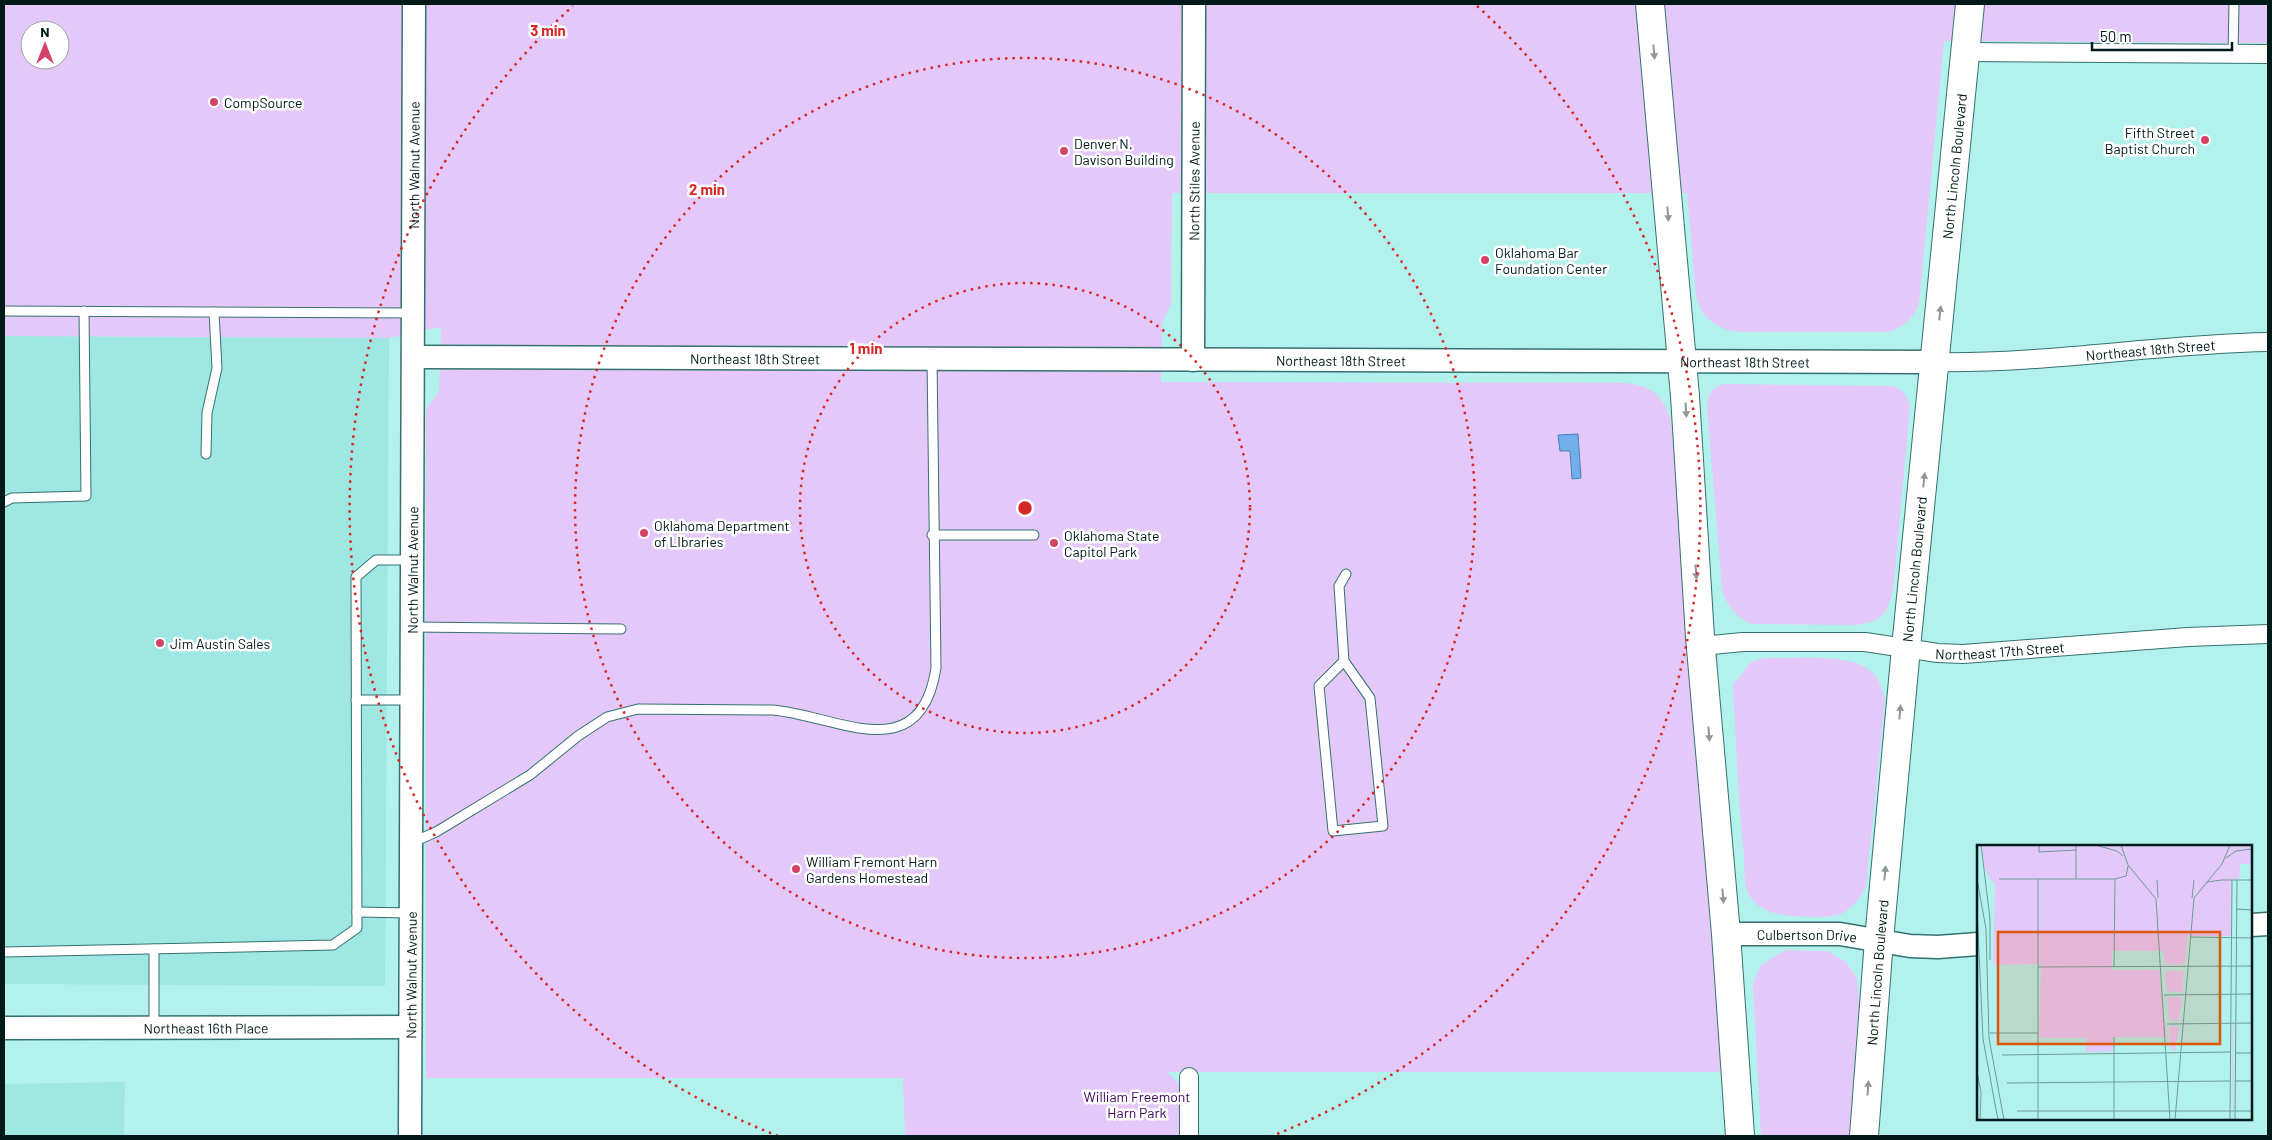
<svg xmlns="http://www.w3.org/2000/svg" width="2272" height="1140" viewBox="0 0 2272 1140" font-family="Barlow,sans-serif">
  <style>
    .built { fill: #9ee7e2 }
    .green { fill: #e5c8fa; fill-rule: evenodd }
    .water { fill: #70aeee; stroke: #4f81ae }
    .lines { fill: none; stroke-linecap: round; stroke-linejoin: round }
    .service-casing { stroke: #35716e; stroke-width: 11 }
    .minor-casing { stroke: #35716e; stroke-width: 20 }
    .tertiary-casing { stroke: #35716e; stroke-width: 25 }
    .primary-casing { stroke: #35716e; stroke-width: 30 }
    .service { stroke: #fff; stroke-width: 9 }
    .minor { stroke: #fff; stroke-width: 18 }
    .tertiary { stroke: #fff; stroke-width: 22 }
    .primary { stroke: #fff; stroke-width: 28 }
    .oneway { fill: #8d9897 }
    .ring { fill: none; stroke: #d62828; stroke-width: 2.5; stroke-dasharray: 2.5 5 }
    .poi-dot { fill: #d34365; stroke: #fff; stroke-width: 2 }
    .labels { text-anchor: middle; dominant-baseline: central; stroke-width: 5; stroke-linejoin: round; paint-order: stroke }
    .poi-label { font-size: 14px; fill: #011918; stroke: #fff; text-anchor: start }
    .street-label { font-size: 14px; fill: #011918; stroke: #fff }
    .park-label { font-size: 14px; fill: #40015d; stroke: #fff }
    .inset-road { fill: none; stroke: #6c9b97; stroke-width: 1 }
    .view { fill: #dc560d; fill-opacity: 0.15; stroke: #dc560d; stroke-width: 2.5 }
    .inset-edge { fill: none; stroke: #011918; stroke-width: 2.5 }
    .centre { fill: #d62828; stroke: #fff; stroke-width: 2.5 }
    .ring-label { font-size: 15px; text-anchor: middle; font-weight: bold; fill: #d62828; stroke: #fff; stroke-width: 5; stroke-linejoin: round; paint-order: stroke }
  </style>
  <rect width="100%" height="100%" fill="#b3f1ec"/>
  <g class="built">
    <polygon points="4,336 389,338 385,986 4,984"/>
    <polygon points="125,1082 124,1136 4,1136 4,1084"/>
  </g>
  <g class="green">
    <path d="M4,4H2268V43L1944,41L1919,305C1911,320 1903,328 1887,332H1738C1717,329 1701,318 1696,296L1687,193H1172L1171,304L1162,323L1161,382L1623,383C1649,384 1666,396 1671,423L1709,854L1725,1072H1167L1179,1084V1136H905L903,1078H426V409L439,391L441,327L389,338L4,336ZM30,30H60V60H30Z"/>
    <path d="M1724,384L1892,386C1903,390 1907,395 1910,406L1894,582L1891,598L1886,612L1874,621L1857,625L1751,624C1735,615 1727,607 1722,589L1707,406C1708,394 1712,388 1724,384Z"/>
    <path d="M1764,658C1793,659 1861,650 1877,678C1881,684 1882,693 1885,700L1866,886C1853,912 1841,918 1812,917C1789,916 1761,917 1748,893C1743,884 1745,866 1744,856C1738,799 1736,742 1733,685L1751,662Z"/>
    <polygon points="1785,950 1827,951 1846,962 1857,978 1859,1001 1849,1136 1761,1136 1753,984 1761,965"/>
  </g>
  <polygon class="water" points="1578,434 1581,478 1572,479 1570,451 1560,451 1558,435"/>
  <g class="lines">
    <defs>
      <g id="service">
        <polyline points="2233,54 2234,4"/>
        <polyline points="4,311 412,313"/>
        <polyline points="206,454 207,413 217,368 214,312"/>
        <polyline points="4,502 12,498 86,496 84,311"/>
        <polyline points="932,535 1034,535"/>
        <polyline points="412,627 621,629"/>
        <polyline points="1344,661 1319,686 1333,831 1383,826 1370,698 1344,661 1339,586 1346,574"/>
        <polyline points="356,700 411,700"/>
        <path d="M413,842L436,832L530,775L578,736L607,717L638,709L773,710C838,716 920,770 936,668L932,359"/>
        <polyline points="357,912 410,913"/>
        <polyline points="154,949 154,1026"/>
        <polyline points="4,952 333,945 357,928 356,577 376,560 412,560"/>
      </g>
      <g id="minor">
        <polyline points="1966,52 2268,54"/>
        <path id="s1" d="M1935,362C2047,364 2157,344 2268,342"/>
        <path id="s2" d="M1701,646L1743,642H1865L1938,653L1963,654L2188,637L2268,634"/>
        <polyline points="1189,1136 1189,1077"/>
      </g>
      <g id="tertiary">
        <path id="s3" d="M413,357L1935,362"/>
        <path id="s4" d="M1193,360L1194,4"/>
        <polyline points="2251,925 2268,924"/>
        <path id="s5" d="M1726,934H1840L1910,946L1938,947L1978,944"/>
        <path id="s6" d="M4,1028L410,1027"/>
        <path id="s7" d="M410,1136L414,4"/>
      </g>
      <g id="primary">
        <polyline points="1650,4 1685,396 1700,637 1726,934 1740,1136"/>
        <path id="s8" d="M1864,1136L1879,940L1906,648L1970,4"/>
      </g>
    </defs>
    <use href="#service" class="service-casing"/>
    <use href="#minor" class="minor-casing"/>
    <use href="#tertiary" class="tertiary-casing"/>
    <use href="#primary" class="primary-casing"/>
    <use href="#service" class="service"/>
    <use href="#minor" class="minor"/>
    <use href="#tertiary" class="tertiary"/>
    <use href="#primary" class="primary"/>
  </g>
  <defs><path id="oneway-solid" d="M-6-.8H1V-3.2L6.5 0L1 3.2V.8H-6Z" transform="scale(1.25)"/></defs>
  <g class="oneway">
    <use href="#oneway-solid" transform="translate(1654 52) rotate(85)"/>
    <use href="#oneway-solid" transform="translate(1668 214) rotate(85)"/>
    <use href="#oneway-solid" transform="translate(1940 313) rotate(-84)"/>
    <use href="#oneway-solid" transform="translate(1686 410) rotate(86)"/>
    <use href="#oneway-solid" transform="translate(1924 480) rotate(-84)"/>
    <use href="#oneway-solid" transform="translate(1696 572) rotate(86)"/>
    <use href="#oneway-solid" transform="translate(1900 712) rotate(-85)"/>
    <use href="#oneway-solid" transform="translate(1709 734) rotate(85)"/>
    <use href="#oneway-solid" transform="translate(1885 873) rotate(-85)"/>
    <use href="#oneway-solid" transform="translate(1723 896) rotate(85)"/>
    <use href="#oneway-solid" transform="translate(1868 1088) rotate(-86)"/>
  </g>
  <g class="ring">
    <circle cx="1025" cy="508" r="225"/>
    <circle cx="1025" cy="508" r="450"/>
    <path d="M778 1136A675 675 0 0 1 573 6M1477 6A675 675 0 0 1 1272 1136"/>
  </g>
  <g class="poi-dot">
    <circle cx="214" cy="102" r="5"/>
    <circle cx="2205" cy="140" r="5"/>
    <circle cx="1064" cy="151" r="5"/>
    <circle cx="1485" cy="260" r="5"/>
    <circle cx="644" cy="533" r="5"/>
    <circle cx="1054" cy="543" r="5"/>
    <circle cx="160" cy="643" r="5"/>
    <circle cx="796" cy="869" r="5"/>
  </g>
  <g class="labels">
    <g class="poi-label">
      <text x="224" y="102">CompSource</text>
      <text x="2195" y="132" text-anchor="end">Fifth Street<tspan x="2195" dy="16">Baptist Church</tspan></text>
      <text x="1074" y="143">Denver N.<tspan x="1074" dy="16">Davison Building</tspan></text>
      <text x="1495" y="252">Oklahoma Bar<tspan x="1495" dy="16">Foundation Center</tspan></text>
      <text x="654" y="525">Oklahoma Department<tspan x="654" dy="16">of LIbraries</tspan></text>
      <text x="1064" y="535">Oklahoma State<tspan x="1064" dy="16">Capitol Park</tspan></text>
      <text x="170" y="643">Jim Austin Sales</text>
      <text x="806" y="861">William Fremont Harn<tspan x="806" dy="16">Gardens Homestead</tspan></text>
    </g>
    <g class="street-label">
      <text stroke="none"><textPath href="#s7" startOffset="971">North Walnut Avenue</textPath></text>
      <text stroke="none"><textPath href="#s8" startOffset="974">North Lincoln Boulevard</textPath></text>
      <text stroke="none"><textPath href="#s4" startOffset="179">North Stiles Avenue</textPath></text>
      <text stroke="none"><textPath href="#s1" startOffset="216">Northeast 18th Street</textPath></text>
      <text stroke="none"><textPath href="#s3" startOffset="342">Northeast 18th Street</textPath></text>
      <text stroke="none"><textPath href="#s3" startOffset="928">Northeast 18th Street</textPath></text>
      <text stroke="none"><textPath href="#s3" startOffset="1332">Northeast 18th Street</textPath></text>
      <text stroke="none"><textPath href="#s7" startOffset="566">North Walnut Avenue</textPath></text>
      <text stroke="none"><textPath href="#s8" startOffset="569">North Lincoln Boulevard</textPath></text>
      <text stroke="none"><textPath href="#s2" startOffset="300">Northeast 17th Street</textPath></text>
      <text stroke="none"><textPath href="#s5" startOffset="81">Culbertson Drive</textPath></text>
      <text stroke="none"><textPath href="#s8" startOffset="164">North Lincoln Boulevard</textPath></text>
      <text stroke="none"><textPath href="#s7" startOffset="161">North Walnut Avenue</textPath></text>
      <text stroke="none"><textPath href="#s6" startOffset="202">Northeast 16th Place</textPath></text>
    </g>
    <g class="park-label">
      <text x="1137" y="1096">William Freemont<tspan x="1137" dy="16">Harn Park</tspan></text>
    </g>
  </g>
  <g transform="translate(1977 845)">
    <rect width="275" height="275" fill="#b3f1ec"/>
    <path d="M5,0H275V19H263L262,34H255L254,91H211L208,117L205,120L189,119L186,106H135V125H182L190,192H136V206L109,207V193H62L64,119L16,120L18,38L15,37L7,22ZM188,126H207L205,147L190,146ZM193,152H203L205,156L201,177L192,174L190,154ZM256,179L257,263L256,265L255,180ZM195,180L202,183L198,206L193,203L192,183Z" fill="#e5c8fa"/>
    <path class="inset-road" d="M4,0L13,74V115M62,0V7L99,5M118,0L140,6L146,11M144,0L151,20L179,54L193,275M249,13L259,6L275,4M0,34L9,84L12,193L27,275M22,34H138L137,122M99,34V0M138,34L149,31L151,21M180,35L181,53M245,35H275M230,37L245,35M215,53L217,35M0,64L6,194L21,275M259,64L275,65M214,92L275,93M61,122L275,121M187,150L275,149M190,179L275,178M13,188H61M258,208H275M25,210L254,207M0,227L4,247L3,275M258,236H275M30,238L254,236M40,266H275M61,275V34M137,275V192M198,275L217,53L245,19L253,0M253,275L255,35M258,275L260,35"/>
    <path class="view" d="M21,87H243V199H21Z"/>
    <rect width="275" height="275" class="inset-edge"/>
  </g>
  <circle cx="1025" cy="508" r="8" class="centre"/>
  <g class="ring-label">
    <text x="548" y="36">3 min</text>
    <text x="707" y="195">2 min</text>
    <text x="866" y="354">1 min</text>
  </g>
  <rect width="2272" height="1140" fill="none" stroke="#011918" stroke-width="10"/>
  <g transform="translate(45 45)"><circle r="24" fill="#ffffff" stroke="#99a3a3"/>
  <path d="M0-4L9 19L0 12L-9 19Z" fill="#d34365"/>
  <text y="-8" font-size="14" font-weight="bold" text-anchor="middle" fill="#011918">N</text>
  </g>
  <path d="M2092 42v8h140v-8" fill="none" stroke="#011918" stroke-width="2.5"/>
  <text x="2100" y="42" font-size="15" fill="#011918" stroke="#ffffff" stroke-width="4" paint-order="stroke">50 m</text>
</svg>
